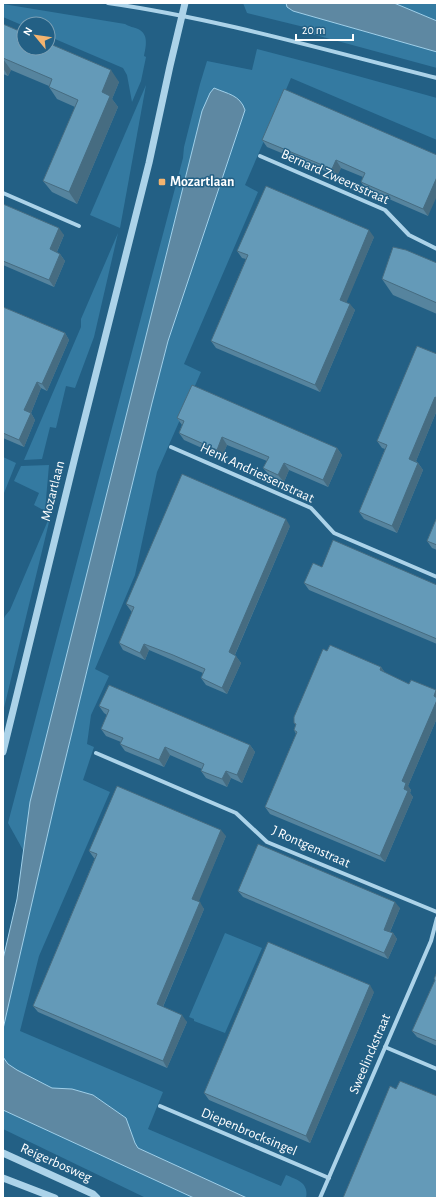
<svg xmlns="http://www.w3.org/2000/svg" width="440" height="1201" viewBox="0 0 440 1201" font-family="'Alegreya Sans',sans-serif">
  <style>
    .green { fill: #347aa1 }
    .water { fill: #5e88a2; stroke: #a0d0ea }
    .lines { fill: none; stroke-linecap: round; stroke-linejoin: round }
    .minor { stroke: #acd3e9; stroke-width: 4 }
    .tertiary { stroke: #acd3e9; stroke-width: 7 }
    .wall { fill: #56849e }
    .shaded-wall { fill: #466c81 }
    .building { fill: #649ab8; stroke: #466c81 }
    .poi-dot { fill: #f4b46f; stroke: #236085; stroke-width: 1.5 }
    .labels { text-anchor: middle; dominant-baseline: central; stroke-width: 3; stroke-linejoin: round; paint-order: stroke }
    .street-label { font-size: 14px; fill: #fff; stroke: #236085 }
    .poi-label { font-size: 14px; font-weight: bold; fill: #fff; stroke: #236085; text-anchor: start }
  </style>
  <rect width="100%" height="100%" fill="#236085"/>
  <g class="green">
    <polygon points="243,3 286,3 287,7 293,11 437,52 437,68 308,33 308,28 247,13"/>
    <polygon points="394,3 437,3 437,21"/>
    <path d="M3,4L125,24C130,27 133,27 138,29C149,34 146,46 144,56L146,57L141,81L132,102L127,75L123,68L48,36V24H24V26L3,17Z"/>
    <path d="M257,49L318,65L437,98V140L291,78L245,185L258,192L184,364L201,372L157,472L135,575L95,669L109,676L91,715L87,744L94,747L83,780L110,792L39,956L20,1031L163,1092L148,1129L281,1186L286,1175C298,1180 309,1183 306,1198H247L138,1148L135,1143L126,1118L93,1095L72,1089L52,1088L17,1070L8,1064L3,1057V1029L56,798L152,403L168,341L202,111L30,802L23,850L8,823L183,158L184,147L200,84L207,61L252,70Z"/>
    <polygon points="146,85 120,228 90,215"/>
    <polygon points="118,233 94,337 75,388 66,386 56,428 50,427 42,459 24,460 81,327 81,319"/>
    <polygon points="3,457 16,463 4,493 3,492"/>
    <polygon points="49,465 45,511 34,505 39,493 14,481 21,466"/>
    <polygon points="49,518 50,518 3,712 3,621 5,616 10,610"/>
    <polygon points="225,933 262,948 225,1033 194,1021 194,1019 189,1017"/>
    <polygon points="3,1110 194,1198 146,1198 3,1129"/>
  </g>
  <g class="water">
    <polygon points="286,3 394,3 437,21 437,52 293,11 287,7"/>
    <path d="M214,88C228,94 240,95 245,110L168,341L152,403L56,798L3,1029V959L17,899L30,802L202,111L210,93Z"/>
    <polygon points="3,1057 8,1064 17,1070 52,1088 72,1089 93,1095 126,1118 135,1143 138,1148 247,1198 194,1198 3,1110"/>
  </g>
  <g class="lines">
    <g class="minor">
      <path d="M108,3C219,19 328,51 437,78"/>
      <polyline points="260,156 385,210 409,235 437,249"/>
      <polyline points="3,193 79,226"/>
      <polyline points="171,447 311,508 334,533 437,577"/>
      <polyline points="96,753 236,813 267,842 437,912"/>
      <polyline points="385,1047 437,1069"/>
      <polyline points="160,1106 329,1178"/>
      <polyline points="320,1198 431,941 437,918"/>
    </g>
    <g class="tertiary">
      <polyline points="3,752 75,457 149,163 170,66 185,3"/>
      <polyline points="3,1153 93,1194 97,1198"/>
      <polyline points="3,1178 55,1198"/>
    </g>
  </g>
  <g class="wall">
    <polygon points="3,24 119,82 112,99 118,107 77,204 52,192 43,181 75,107 57,99 49,87 49,86 11,70 8,76 3,74"/>
    <polygon points="262,140 437,155 428,216 366,189 361,182 363,177 341,168 337,176 267,147"/>
    <polygon points="3,204 64,235 57,252 60,254 65,261 54,287 3,265"/>
    <polygon points="374,237 346,302 355,310 320,392 216,348 211,341 246,259 242,258 237,251"/>
    <polygon points="437,263 437,314 393,295 382,279"/>
    <polygon points="3,307 65,333 69,340 47,391 41,388 31,413 35,420 24,447 3,438"/>
    <polygon points="437,354 437,410 416,461 418,463 423,470 397,533 364,519 359,512 385,449 382,448 377,441"/>
    <polygon points="177,418 337,448 342,455 328,487 289,470 284,482 269,475 263,468 267,461 227,445 222,457 184,440 179,433 182,425"/>
    <polygon points="437,517 437,550 432,548 427,541"/>
    <polygon points="290,526 235,655 241,663 227,694 206,685 201,678 203,673 177,662 149,650 145,660 123,650 119,643 132,612 131,611 126,604"/>
    <polygon points="322,567 437,585 437,644 309,590 304,583"/>
    <polygon points="327,651 381,667 385,673 409,684 437,691 437,718 408,786 411,790 410,793 413,797 385,862 270,814 265,807 296,734 294,730 296,725 294,723"/>
    <polygon points="99,706 250,745 255,752 242,783 231,778 227,787 206,778 201,771 202,769 170,755 164,767 125,751 120,744 121,742 106,736 101,729 107,715 104,713"/>
    <polygon points="226,836 198,902 204,909 163,1007 187,1022 167,1068 38,1012 33,1006 95,858 94,858 89,851"/>
    <polygon points="238,891 400,908 390,932 393,933 397,939 388,959 243,897"/>
    <polygon points="437,972 437,1046 417,1037 412,1031 435,980 434,979"/>
    <polygon points="374,992 310,1143 209,1100 204,1093"/>
  </g>
  <g class="shaded-wall">
    <polygon points="3,59 11,70 8,76 3,68"/>
    <polygon points="111,70 119,82 112,99 118,107 77,204 69,192 102,92"/>
    <polygon points="336,160 341,168 337,176 332,169"/>
    <polygon points="437,177 437,196 428,216 423,209"/>
    <polygon points="59,228 64,235 55,256 50,249"/>
    <polygon points="369,230 374,237 345,306 340,300"/>
    <polygon points="60,254 65,261 54,287 49,280"/>
    <polygon points="350,304 355,310 320,392 315,385"/>
    <polygon points="65,333 69,340 47,391 42,384"/>
    <polygon points="37,382 41,388 31,413 35,420 24,447 19,440 24,410"/>
    <polygon points="435,397 437,400 437,410 414,466 409,459"/>
    <polygon points="222,437 227,445 222,457 217,450"/>
    <polygon points="337,448 342,455 328,487 323,480"/>
    <polygon points="284,463 289,470 284,482 278,475"/>
    <polygon points="418,463 423,470 397,533 392,526"/>
    <polygon points="286,519 290,526 233,659 229,652"/>
    <polygon points="144,644 149,650 145,660 140,653"/>
    <polygon points="236,656 241,663 227,694 222,688"/>
    <polygon points="381,667 386,674 380,670"/>
    <polygon points="436,690 437,691 437,718 408,786 411,790 410,793 413,797 385,862 380,856 404,789 402,781"/>
    <polygon points="250,745 255,752 242,783 237,775"/>
    <polygon points="165,747 170,755 164,767 159,760"/>
    <polygon points="226,771 231,778 227,787 222,779"/>
    <polygon points="221,830 226,836 197,906 192,899"/>
    <polygon points="200,902 204,909 161,1011 157,1004"/>
    <polygon points="395,902 400,908 388,936 384,930"/>
    <polygon points="393,933 397,939 388,959 384,953"/>
    <polygon points="370,985 374,992 310,1143 306,1136"/>
    <polygon points="182,1015 187,1022 167,1068 163,1061"/>
  </g>
  <g class="building">
    <polygon points="3,24 24,33 24,48 48,48 48,43 111,70 102,92 110,96 69,192 43,181 78,100 49,87 52,79 3,58"/>
    <polygon points="284,89 437,155 437,177 423,209 361,182 365,173 336,160 332,169 262,140"/>
    <polygon points="266,186 369,230 340,300 350,304 315,385 211,341 248,255 237,251"/>
    <polygon points="3,204 59,228 50,249 60,254 49,280 3,261"/>
    <polygon points="393,247 406,250 437,263 437,303 382,279"/>
    <polygon points="3,307 65,333 42,384 37,382 24,410 31,413 19,440 3,433"/>
    <polygon points="417,346 437,354 437,398 435,397 409,459 418,463 392,526 359,512 387,445 377,441"/>
    <polygon points="192,385 337,448 323,480 284,463 278,475 263,468 269,457 222,437 217,450 179,433 184,421 177,418"/>
    <polygon points="182,474 286,519 229,652 236,656 222,688 201,678 205,669 173,655 144,644 140,653 119,643 134,607 126,604"/>
    <polygon points="437,517 437,545 427,541"/>
    <polygon points="333,540 437,585 437,639 304,583 313,563 322,567"/>
    <polygon points="330,645 381,667 380,670 409,684 411,680 436,690 434,696 437,698 437,700 402,781 406,783 404,789 408,791 380,856 265,807 297,732 294,730 296,724 294,723 294,717 323,649 327,651"/>
    <polygon points="109,685 250,745 237,775 226,771 222,779 201,771 204,764 165,747 159,760 120,744 123,738 101,729 109,710 99,706"/>
    <polygon points="117,786 221,830 192,899 200,902 157,1004 182,1015 163,1061 33,1006 97,854 89,851"/>
    <polygon points="258,844 395,902 384,930 393,933 384,953 238,891"/>
    <polygon points="268,942 370,985 306,1136 204,1093"/>
    <polygon points="437,972 437,1041 412,1031 435,980 434,979"/>
    <polygon points="400,1081 437,1096 437,1198 343,1198 390,1086 396,1089"/>
  </g>
  <rect class="poi-dot" x="158" y="178" width="8" height="8" rx="2"/>
  <g class="labels">
    <g class="street-label">
      <text transform="translate(335 177) rotate(24)">Bernard Zweersstraat</text>
      <text transform="translate(257 473) rotate(25)">Henk Andriessenstraat</text>
      <text transform="translate(53 491) rotate(-76)">Mozartlaan</text>
      <text transform="translate(311 847) rotate(24)">J Rontgenstraat</text>
      <text transform="translate(370 1054) rotate(-67)">Sweelinckstraat</text>
      <text transform="translate(249 1132) rotate(23)">Diepenbrocksingel</text>
      <text transform="translate(56 1163) rotate(24)">Reigerbosweg</text>
    </g>
    <g class="poi-label">
      <text x="170" y="182">Mozartlaan</text>
    </g>
  </g>
  <rect width="440" height="1201" fill="none" stroke="#ffffff" stroke-width="8"/>
  <g transform="translate(36 36) rotate(299)"><circle r="19" fill="#236085" stroke="#7ba0b6"/>
  <path d="M0-3L7 15L0 10L-7 15Z" fill="#f4b46f"/>
  <text y="-6" font-size="11" font-weight="bold" text-anchor="middle" fill="#ffffff">N</text>
  </g>
  <path d="M296 34v6h57v-6" fill="none" stroke="#ffffff" stroke-width="2"/>
  <text x="302" y="34" font-size="12" fill="#ffffff" stroke="#236085" stroke-width="3" paint-order="stroke">20 m</text>
</svg>
